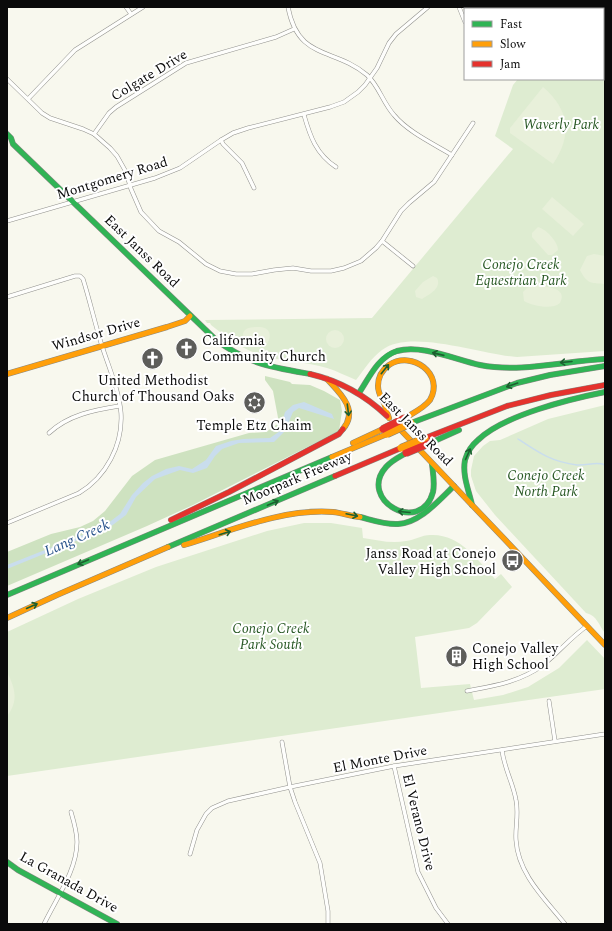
<svg xmlns="http://www.w3.org/2000/svg" width="612" height="931" viewBox="0 0 612 931" font-family="Spectral,serif">
  <style>
    .green { fill: #deecd1 }
    .forest { fill: #cee2c0 }
    .pitch { fill: #e8f0da }
    .water { fill: #c9dded }
    .lines { fill: none; stroke-linecap: round; stroke-linejoin: round }
    .stream { stroke: #c9dded; stroke-width: 1.5 }
    .street-casing { stroke: #91918d; stroke-width: 4.5 }
    .fast-casing { stroke: #888883; stroke-width: 6 }
    .slow-casing { stroke: #888883; stroke-width: 6 }
    .jam-casing { stroke: #888883; stroke-width: 6 }
    .street { stroke: #fefefc; stroke-width: 3.5 }
    .fast { stroke: #30b455; stroke-width: 5 }
    .slow { stroke: #ff9f0a; stroke-width: 5 }
    .jam { stroke: #e5322d; stroke-width: 5 }
    .slow-bridge-casing { stroke: #7e7e7a; stroke-width: 8; stroke-linecap: butt }
    .jam-bridge-casing { stroke: #7e7e7a; stroke-width: 8; stroke-linecap: butt }
    .slow-bridge { stroke: #ff9f0a; stroke-width: 7 }
    .jam-bridge { stroke: #e5322d; stroke-width: 7 }
    .oneway { stroke: #1d5f30 }
    .labels { text-anchor: middle; dominant-baseline: central; stroke-width: 4; stroke-linejoin: round; paint-order: stroke }
    .street-label { font-size: 14px; fill: #0a0a0a; stroke: #fff }
    .park-label { font-size: 14px; font-style: italic; fill: #285824; stroke: #fff }
    .poi-label { font-size: 14px; fill: #0a0a0a; stroke: #fff; text-anchor: start }
    .water-label { font-size: 15px; font-style: italic; fill: #25508a; stroke: #fff }
  </style>
  <rect width="100%" height="100%" fill="#f8f8ee"/>
  <g class="green">
    <path d="M603,68L605,69V351L517,357C483,355 410,328 382,350C371,358 364,370 356,380C346,376 337,371 327,368C304,361 280,362 258,354C240,348 225,336 211,325L210,323H207L205,320L372,318L513,149L495,136L513,85L518,79H603Z"/>
    <path d="M605,405V633C599,626 597,615 586,613L495,515L476,491L471,476V470L474,456L483,446L490,441L500,440L548,419Z"/>
    <path d="M304,523H331L362,528L363,538C377,540 391,544 406,541C414,540 422,535 430,535C459,533 478,560 495,579L501,574L512,587L477,623L469,628L415,637L421,688L470,684L474,700L503,695L528,687L559,668L587,640L605,659V689L7,776V632L78,599L156,567L267,531Z"/>
  </g>
  <polygon class="forest" points="265,376 290,382 292,384 310,385 324,391 340,400 342,411 339,431 193,505 147,526 7,586 7,552 51,534 80,527 93,521 105,511 132,476 155,460 249,433 266,432 279,423 273,391 265,380"/>
  <g class="pitch">
    <path d="M543,87C570,110 572,136 553,164L510,133V128Z"/>
    <polygon points="552,197 584,224 573,236 542,209"/>
    <path d="M538,227C546,229 558,242 558,250L552,255H548L532,237V233Z"/>
    <path d="M594,254L605,256V284C591,283 587,284 580,270L587,256Z"/>
    <path d="M433,276L437,278C442,288 430,294 422,299L416,297L415,291L423,282Z"/>
    <path d="M532,285C543,287 569,286 560,303C552,310 533,306 524,301L523,292L527,288Z"/>
    <path d="M258,327C269,326 273,335 267,344L254,346L244,341C240,329 248,327 258,327Z"/>
    <circle cx="335" cy="339" r="9"/>
    <path d="M7,672C15,688 19,701 7,716Z"/>
  </g>
  <polygon class="water" points="304,402 332,414 334,419 299,408 293,412 285,431 274,442 239,443 222,449 215,456 207,468 193,473 180,470 155,479 136,497 126,515 110,527 7,569 7,565 103,527 120,514 132,495 143,483 152,476 166,469 179,466 192,469 206,460 216,446 231,441 243,439 270,438 280,431 285,412 293,405"/>
  <g class="lines">
    <path class="stream" d="M518,439C539,453 552,462 577,465C586,466 597,461 605,465"/>
    <defs>
      <g id="street">
        <polyline points="126,7 131,14"/>
        <path d="M288,7C298,61 334,47 367,75C379,86 383,103 394,115C408,132 434,144 452,155"/>
        <polyline points="459,7 465,22"/>
        <polyline points="596,7 598,9"/>
        <polyline points="603,13 605,15"/>
        <polyline points="7,79 42,113 50,118 83,129 94,134 110,148 117,156 126,172 131,189 141,212 159,231 179,242 206,264 220,271 236,274 252,274 274,270 293,268 311,271 331,271 344,268 361,261 376,248 382,241 401,211 409,203 434,182 473,123"/>
        <polyline points="28,99 75,50 143,7"/>
        <path d="M304,115C310,136 316,154 336,167"/>
        <polyline points="94,134 109,113 116,107 186,63 276,37 294,29"/>
        <polyline points="221,140 223,144 242,163 254,188"/>
        <polyline points="7,221 155,178 180,168 221,140 233,133 248,128 330,107 344,102 358,92 365,85 377,68 389,43 396,34 428,7"/>
        <polyline points="382,241 413,266"/>
        <path d="M7,297L75,276H80L83,279C90,301 95,324 102,346C109,368 119,390 121,413C123,445 106,477 79,493L7,523"/>
        <path d="M49,433C68,415 94,410 119,406"/>
        <path d="M467,691C493,686 520,682 543,665C558,653 571,637 587,626"/>
        <polyline points="549,701 555,741"/>
        <polyline points="282,742 290,787 295,802 320,863 328,911 328,924"/>
        <path d="M502,750C504,768 513,783 516,800C519,814 515,827 516,840C518,874 545,899 565,924"/>
        <polyline points="394,766 418,872 436,908 448,924"/>
        <polyline points="190,854 197,830 206,814 212,808 228,801 290,787 394,766 605,734"/>
        <path d="M44,924C56,899 77,870 77,842C77,832 74,822 71,812"/>
      </g>
      <g id="fast">
        <path d="M7,134L11,138L13,144L215,339C248,364 270,367 310,374"/>
        <path d="M359,393C369,378 378,357 397,351C422,344 456,360 480,365C521,373 564,361 605,359"/>
        <polyline points="411,423 517,383 550,375 605,366"/>
        <polyline points="430,443 459,430"/>
        <path d="M406,453C399,457 391,461 386,467C357,500 421,536 433,492C435,483 433,473 432,464"/>
        <path d="M472,505C469,491 462,475 465,460C467,453 472,445 478,440C504,415 570,399 605,392"/>
        <path d="M360,517C372,520 386,525 398,524C420,523 439,500 454,486"/>
        <polyline points="168,547 335,476"/>
        <polyline points="7,595 332,457"/>
        <polyline points="7,862 18,870 117,924"/>
      </g>
      <g id="slow">
        <polyline points="7,374 167,327 185,321 190,316"/>
        <path d="M327,379C340,393 359,410 343,429"/>
        <path d="M389,418C387,413 386,408 384,403C381,397 378,393 378,386C378,378 382,370 389,365C412,350 445,374 430,400C424,408 413,413 405,418"/>
        <polyline points="397,426 605,645"/>
        <polyline points="353,443 383,429"/>
        <polyline points="332,457 387,434"/>
        <path d="M184,545C230,531 284,508 333,512C342,513 351,516 360,517"/>
        <polyline points="7,618 57,595 168,547"/>
      </g>
      <g id="jam">
        <path d="M310,374C340,381 365,395 387,416"/>
        <polyline points="425,438 507,406 551,395 605,385"/>
        <polyline points="335,476 401,448"/>
        <polyline points="171,520 229,492 339,434 343,429"/>
      </g>
    </defs>
    <use href="#street" class="street-casing"/>
    <use href="#fast" class="fast-casing"/>
    <use href="#slow" class="slow-casing"/>
    <use href="#jam" class="jam-casing"/>
    <use href="#street" class="street"/>
    <use href="#fast" class="fast"/>
    <use href="#slow" class="slow"/>
    <use href="#jam" class="jam"/>
    <defs>
      <g id="slow-bridge">
        <polyline points="387,434 411,423"/>
        <polyline points="401,448 425,438"/>
      </g>
      <g id="jam-bridge">
        <polyline points="383,429 405,418"/>
        <polyline points="406,453 430,443"/>
      </g>
    </defs>
    <use href="#slow-bridge" class="slow-bridge-casing"/>
    <use href="#jam-bridge" class="jam-bridge-casing"/>
    <use href="#slow-bridge" class="slow-bridge"/>
    <use href="#jam-bridge" class="jam-bridge"/>
  </g>
  <defs><path id="oneway-shaft" d="M-6 0H5M1.5-3L5.5 0L1.5 3" fill="none" stroke-width="1.6" stroke-linecap="round" stroke-linejoin="round"/></defs>
  <g class="oneway">
    <use href="#oneway-shaft" transform="translate(438 354) rotate(-167)"/>
    <use href="#oneway-shaft" transform="translate(566 362) rotate(175)"/>
    <use href="#oneway-shaft" transform="translate(385 369) rotate(-51)"/>
    <use href="#oneway-shaft" transform="translate(512 385) rotate(161)"/>
    <use href="#oneway-shaft" transform="translate(348 410) rotate(83)"/>
    <use href="#oneway-shaft" transform="translate(468 454) rotate(-66)"/>
    <use href="#oneway-shaft" transform="translate(273 503) rotate(-23)"/>
    <use href="#oneway-shaft" transform="translate(404 512) rotate(-175)"/>
    <use href="#oneway-shaft" transform="translate(352 515) rotate(12)"/>
    <use href="#oneway-shaft" transform="translate(225 533) rotate(-17)"/>
    <use href="#oneway-shaft" transform="translate(83 562) rotate(157)"/>
    <use href="#oneway-shaft" transform="translate(32 606) rotate(-24)"/>
  </g>
  <defs>
    <symbol id="church-disc" viewBox="-11 -11 22 22"><circle r="9.5" fill="#5d5d5a" stroke="#fff"/><path d="M-1.2-6h2.4v3.5h3.3v2.4h-3.3V6h-2.4V-.1h-3.3v-2.4h3.3Z" fill="#fff"/></symbol>
    <symbol id="synagogue-disc" viewBox="-11 -11 22 22"><circle r="9.5" fill="#5d5d5a" stroke="#fff"/><path d="M0-6.5L5.6 3.2H-5.6ZM0 6.5L5.6-3.2H-5.6Z" fill="#fff"/></symbol>
    <symbol id="bus-disc" viewBox="-11 -11 22 22"><circle r="9.5" fill="#5d5d5a" stroke="#fff"/><path d="M-5-6H5V4H4V6H2V4H-2V6H-4V4H-5ZM-3.5-4V0h7V-4ZM-3.5 1.2v1.5H-2V1.2ZM2 1.2v1.5H3.5V1.2Z" fill="#fff"/></symbol>
    <symbol id="building-disc" viewBox="-11 -11 22 22"><circle r="9.5" fill="#5d5d5a" stroke="#fff"/><path d="M-4-6H4V6H1V3H-1V6H-4ZM-2.5-4.3h1.7v1.8h-1.7ZM.8-4.3h1.7v1.8H.8ZM-2.5-1h1.7V.8h-1.7ZM.8-1h1.7V.8H.8Z" fill="#fff"/></symbol>
  </defs>
  <g fill-rule="evenodd">
    <use href="#church-disc" x="174" y="336" width="25" height="25"/>
    <use href="#church-disc" x="140" y="346" width="25" height="25"/>
    <use href="#synagogue-disc" x="242" y="390" width="25" height="25"/>
    <use href="#bus-disc" x="500" y="548" width="25" height="25"/>
    <use href="#building-disc" x="444" y="644" width="25" height="25"/>
  </g>
  <g class="labels">
    <g class="street-label">
      <text transform="translate(149 75) rotate(-31)">Colgate Drive</text>
      <text transform="translate(112 178) rotate(-17)">Montgomery Road</text>
      <text transform="translate(142 251) rotate(44)">East Janss Road</text>
      <text transform="translate(96 334) rotate(-16)">Windsor Drive</text>
      <text transform="translate(416 429) rotate(45)">East Janss Road</text>
      <text transform="translate(297 478) rotate(-23)">Moorpark Freeway</text>
      <text transform="translate(380 759) rotate(-11)">El Monte Drive</text>
      <text transform="translate(419 822) rotate(76)">El Verano Drive</text>
      <text transform="translate(69 882) rotate(29)">La Granada Drive</text>
    </g>
    <g class="park-label">
      <text x="561" y="124">Waverly Park</text>
      <text x="521" y="264">Conejo Creek<tspan x="521" dy="16">Equestrian Park</tspan></text>
      <text x="546" y="475">Conejo Creek<tspan x="546" dy="16">North Park</tspan></text>
      <text x="271" y="628">Conejo Creek<tspan x="271" dy="16">Park South</tspan></text>
    </g>
    <g class="poi-label">
      <text x="202" y="340">California<tspan x="202" dy="16">Community Church</tspan></text>
      <text x="153" y="380" text-anchor="middle">United Methodist<tspan x="153" dy="16">Church of Thousand Oaks</tspan></text>
      <text x="254" y="425" text-anchor="middle">Temple Etz Chaim</text>
      <text x="496" y="553" text-anchor="end">Janss Road at Conejo<tspan x="496" dy="16">Valley High School</tspan></text>
      <text x="472" y="648">Conejo Valley<tspan x="472" dy="16">High School</tspan></text>
    </g>
    <g class="water-label">
      <text transform="translate(77 538) rotate(-24)">Lang Creek</text>
    </g>
  </g>
  <rect width="612" height="931" fill="none" stroke="#0a0a0a" stroke-width="16"/>
  <rect x="464" y="8" width="140" height="72" fill="#ffffff" stroke="#9d9d9d"/>
  <rect x="472" y="21" width="20" height="6" fill="#30b455" stroke="#9d9d9d"/>
  <text x="500" y="28" font-size="12" fill="#0a0a0a">Fast</text>
  <rect x="472" y="41" width="20" height="6" fill="#ff9f0a" stroke="#9d9d9d"/>
  <text x="500" y="48" font-size="12" fill="#0a0a0a">Slow</text>
  <rect x="472" y="61" width="20" height="6" fill="#e5322d" stroke="#9d9d9d"/>
  <text x="500" y="68" font-size="12" fill="#0a0a0a">Jam</text>
</svg>
